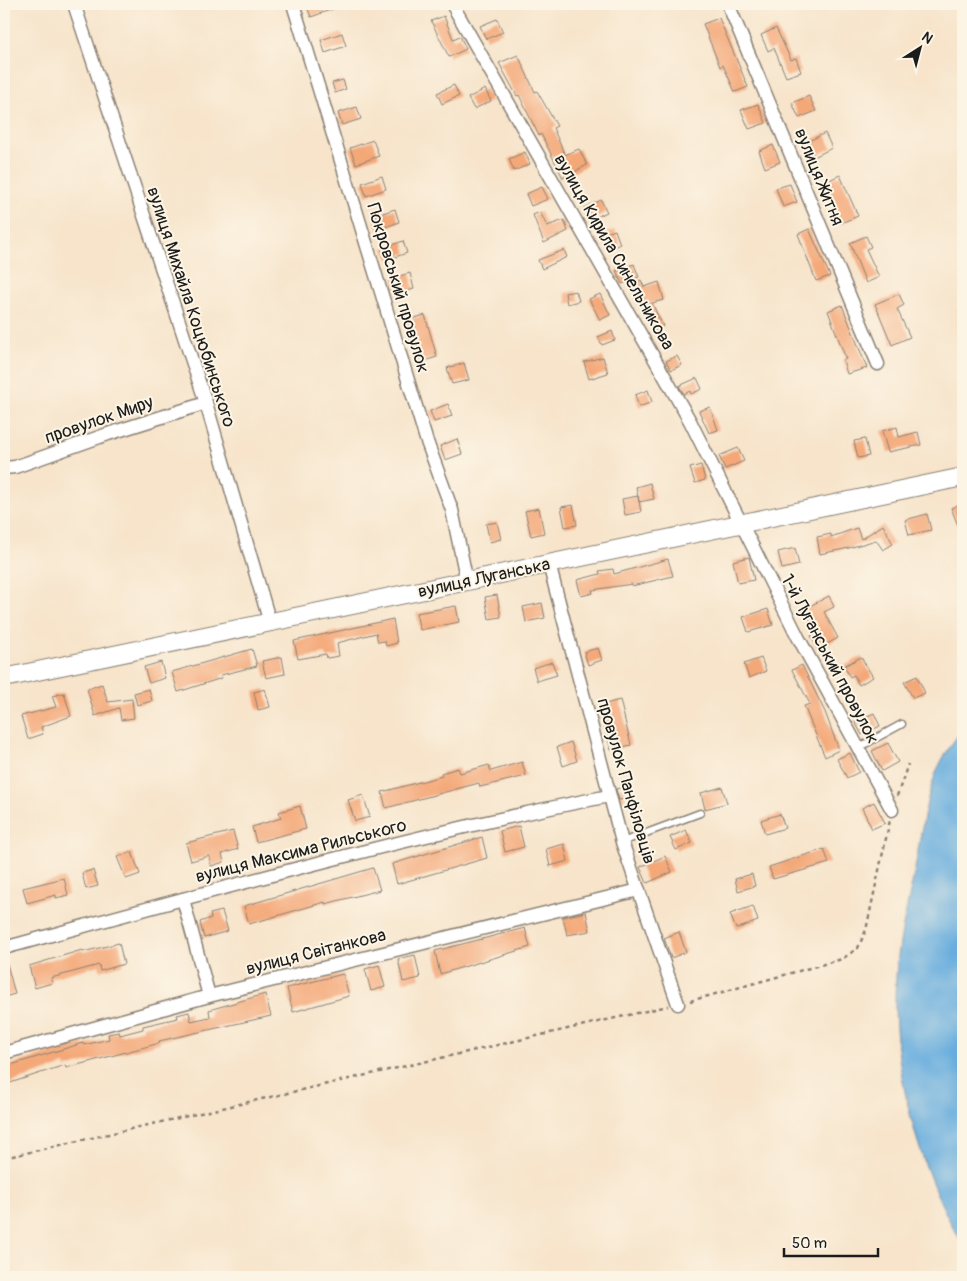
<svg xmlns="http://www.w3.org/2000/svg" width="967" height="1281" viewBox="0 0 967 1281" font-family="Pangolin,sans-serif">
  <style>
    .water { fill: #68adde; stroke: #42647d }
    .building { fill: #f4a878 }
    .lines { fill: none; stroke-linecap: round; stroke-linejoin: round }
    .lane-casing { stroke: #8a8074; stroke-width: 9 }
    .street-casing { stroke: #8a8074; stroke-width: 15 }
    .secondary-casing { stroke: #8a8074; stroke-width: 20 }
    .path { stroke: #8a8074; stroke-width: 2.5; stroke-dasharray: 4 4; stroke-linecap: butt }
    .lane { stroke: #fff; stroke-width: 6 }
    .street { stroke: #fff; stroke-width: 12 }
    .secondary { stroke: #fff; stroke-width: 18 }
    .labels { text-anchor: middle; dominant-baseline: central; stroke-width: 4; stroke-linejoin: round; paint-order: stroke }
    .street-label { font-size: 18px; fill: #1c1c1c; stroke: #fcf5e5 }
  </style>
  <rect width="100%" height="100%" fill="#fcf5e5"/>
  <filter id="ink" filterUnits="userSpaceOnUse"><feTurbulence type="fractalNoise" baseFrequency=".02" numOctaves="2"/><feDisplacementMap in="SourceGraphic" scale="10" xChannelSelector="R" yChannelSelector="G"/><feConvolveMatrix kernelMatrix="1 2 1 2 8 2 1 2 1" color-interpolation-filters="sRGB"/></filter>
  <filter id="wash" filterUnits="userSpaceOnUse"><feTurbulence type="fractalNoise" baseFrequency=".0096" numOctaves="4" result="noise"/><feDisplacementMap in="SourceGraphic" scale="20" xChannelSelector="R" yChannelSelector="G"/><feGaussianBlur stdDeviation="1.12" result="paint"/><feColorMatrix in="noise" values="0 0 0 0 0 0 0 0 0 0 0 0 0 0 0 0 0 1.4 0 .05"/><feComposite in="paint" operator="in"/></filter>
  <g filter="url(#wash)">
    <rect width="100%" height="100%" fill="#f7e4cb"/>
    <path class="water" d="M963,728V1244C919,1175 889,1059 896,977C898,941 908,904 915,869C920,840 925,800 936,773C942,757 953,742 963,728Z"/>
    <g id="blocks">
      <g class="building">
        <polygon points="306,4 343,4 344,5 311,17"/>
        <polygon points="444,16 453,39 460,36 466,49 449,57 431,21"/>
        <polygon points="719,18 748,87 735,92 723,65 720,67 703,24"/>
        <polygon points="497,19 503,32 486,39 480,26"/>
        <polygon points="776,28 791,60 796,58 801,72 786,77 774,48 768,51 761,35"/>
        <polygon points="342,33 346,46 325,53 321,40"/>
        <polygon points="518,55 535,92 537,91 557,126 553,128 565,155 579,149 587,165 563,178 541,134 539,136 519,95 517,96 499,63"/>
        <polygon points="343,80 346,89 335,93 332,83"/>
        <polygon points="454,85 459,96 442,104 437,93"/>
        <polygon points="485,89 491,101 474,109 468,98"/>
        <polygon points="809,96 816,111 799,118 792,103"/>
        <polygon points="758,104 766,123 749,129 741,110"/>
        <polygon points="357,107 361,119 342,125 338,113"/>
        <polygon points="825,133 832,148 814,157 807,142"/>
        <polygon points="373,140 379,156 356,164 350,148"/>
        <polygon points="773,145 780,162 765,168 759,151"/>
        <polygon points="525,152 530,164 514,171 509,159"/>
        <polygon points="840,175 858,216 841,223 825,182"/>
        <polygon points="382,176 386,189 366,196 362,183"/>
        <polygon points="790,184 797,202 783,207 776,188"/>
        <polygon points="542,187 548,199 531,206 526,194"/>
        <polygon points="601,200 607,212 590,220 584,208"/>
        <polygon points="395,209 399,222 378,230 374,216"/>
        <polygon points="540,212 547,226 564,220 568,231 544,243 533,215"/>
        <polygon points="809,229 830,276 816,281 798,234"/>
        <polygon points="615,230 620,244 607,250 601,235"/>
        <polygon points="866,236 871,247 866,249 879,277 866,283 850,243"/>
        <polygon points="403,241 407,253 389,259 384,248"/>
        <polygon points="564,250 567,257 542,269 538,260"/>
        <polygon points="634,264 639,277 622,284 616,271"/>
        <polygon points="410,273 414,289 397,294 393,278"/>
        <polygon points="641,280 644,287 659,282 664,300 652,303 663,326 653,331 645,316 636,282"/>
        <polygon points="576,291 579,301 567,304 565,293"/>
        <polygon points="600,294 610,315 600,320 589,299"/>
        <polygon points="899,294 904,305 897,309 910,337 892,345 875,304"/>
        <polygon points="842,305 867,368 847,374 843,360 846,359 828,311"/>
        <polygon points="425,315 437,357 418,363 404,321"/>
        <polygon points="612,331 615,340 602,345 598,337"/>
        <polygon points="677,356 682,365 671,370 666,361"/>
        <polygon points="603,357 608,373 589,379 584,362"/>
        <polygon points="464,363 469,380 452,384 447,368"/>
        <polygon points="697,378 702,389 691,394 690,391 684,394 679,386"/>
        <polygon points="648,390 652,402 639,407 635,395"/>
        <polygon points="448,404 452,416 434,422 430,411"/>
        <polygon points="710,407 718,430 709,433 699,411"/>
        <polygon points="897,427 899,437 918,432 921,445 888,452 882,431"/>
        <polygon points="457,439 462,454 445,460 440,446"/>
        <polygon points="865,439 869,456 858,458 854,441"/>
        <polygon points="738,448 744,461 725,469 719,456"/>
        <polygon points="701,465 705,480 695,483 690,468"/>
        <polygon points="650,483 654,499 639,502 636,487"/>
        <polygon points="638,496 641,512 625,515 622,499"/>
        <polygon points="963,503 963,538 951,508"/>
        <polygon points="573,505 577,525 565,527 561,507"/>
        <polygon points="539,508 544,533 531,536 525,511"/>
        <polygon points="927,514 931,530 909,535 905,520"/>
        <polygon points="497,522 501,539 490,542 486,524"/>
        <polygon points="883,525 893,544 883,550 876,540 849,548 820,554 817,537 831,534 831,537 857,528 861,539"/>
        <polygon points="795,548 799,565 782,569 778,552"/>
        <polygon points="749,557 754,580 738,583 733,561"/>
        <polygon points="668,559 673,576 632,586 632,584 592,590 593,593 581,596 577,580 600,574 599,571 613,569 614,574"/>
        <polygon points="497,595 501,617 489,619 485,597"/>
        <polygon points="829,596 834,607 824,612 838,638 818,649 811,636 816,633 804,609"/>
        <polygon points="542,603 545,618 526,622 523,607"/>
        <polygon points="456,606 459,622 420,630 416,613"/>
        <polygon points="768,609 773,625 748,632 743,617"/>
        <polygon points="393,619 397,643 386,646 385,641 378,642 376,633 337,643 339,656 327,658 326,654 298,659 294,641"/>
        <polygon points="598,648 602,660 588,665 584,652"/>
        <polygon points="252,649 257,666 221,675 222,678 178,692 172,672"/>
        <polygon points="282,657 285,674 266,678 262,661"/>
        <polygon points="861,657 873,677 859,685 854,675 850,677 844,666"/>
        <polygon points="761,658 766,671 749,678 744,664"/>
        <polygon points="161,662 165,678 149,683 144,667"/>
        <polygon points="552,662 557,675 537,681 533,668"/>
        <polygon points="802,665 825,712 839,750 825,757 804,706 810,704 792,670"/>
        <polygon points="917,676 925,693 913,698 904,682"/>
        <polygon points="102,684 108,702 132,699 134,718 121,720 119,708 95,716 87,689"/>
        <polygon points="149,689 152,701 137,705 134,693"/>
        <polygon points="265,689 270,707 258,710 254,692"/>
        <polygon points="64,693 71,716 41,727 43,734 28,739 21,716 56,707 52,696"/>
        <polygon points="620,700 631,745 611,750 598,706"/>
        <polygon points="874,713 880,726 862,735 855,722"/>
        <polygon points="571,742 577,761 563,766 557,747"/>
        <polygon points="888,743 898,762 882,771 872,751"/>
        <polygon points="850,753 859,772 847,778 837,759"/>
        <polygon points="522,762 526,776 480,787 479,783 386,808 382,792 442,776 441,773 458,768 460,773 489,765 491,771"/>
        <polygon points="623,787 625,799 619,800 616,789"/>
        <polygon points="722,787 727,803 705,809 701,793"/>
        <polygon points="363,795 370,817 355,821 348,800"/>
        <polygon points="874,802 885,823 872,829 862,808"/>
        <polygon points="300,806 306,829 256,842 252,827 281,818 279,812"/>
        <polygon points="780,814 785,828 765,834 761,820"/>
        <polygon points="519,826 524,847 505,852 500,831"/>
        <polygon points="686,830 692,843 676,850 670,837"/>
        <polygon points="233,831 238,849 222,854 224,862 211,866 209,856 191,861 186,843"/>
        <polygon points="482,837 487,858 397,884 392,864"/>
        <polygon points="564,844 568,861 550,866 546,849"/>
        <polygon points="824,849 829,863 773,879 769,867"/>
        <polygon points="132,852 140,874 126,879 117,857"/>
        <polygon points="665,856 672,872 647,883 640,867"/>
        <polygon points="373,868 380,890 325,904 325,902 249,924 244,906"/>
        <polygon points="93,870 98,886 86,889 82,873"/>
        <polygon points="752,874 755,886 738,891 735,879"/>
        <polygon points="64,878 68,895 56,898 56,895 27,903 23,888"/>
        <polygon points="753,906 758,921 736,929 730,914"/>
        <polygon points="222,911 228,931 204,938 200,922 211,918 210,914"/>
        <polygon points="586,912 590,931 567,935 563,917"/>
        <polygon points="525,928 530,947 440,974 435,951"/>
        <polygon points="679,932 686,952 671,958 664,938"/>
        <polygon points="119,943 124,964 100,971 99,965 51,978 52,983 35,988 29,966 82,950 83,952"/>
        <polygon points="415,955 420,978 403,982 398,959"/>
        <polygon points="7,964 15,994 4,997 4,965"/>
        <polygon points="379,965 385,987 371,991 365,969"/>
        <polygon points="343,974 349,996 293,1012 287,988"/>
        <polygon points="265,994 271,1016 159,1041 160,1043 66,1068 65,1065 4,1085 4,1067 83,1043 84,1045 109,1039 108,1034 119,1032 120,1035 143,1029 143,1026 178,1018 177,1015 189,1012 191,1021 210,1017 209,1010"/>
      </g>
    </g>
  </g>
  <g filter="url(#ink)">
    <use href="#blocks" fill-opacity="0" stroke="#8a8074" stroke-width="1"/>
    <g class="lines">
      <defs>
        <g id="lane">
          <polyline points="858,748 902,724"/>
          <polyline points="622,842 700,813"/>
        </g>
        <g id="street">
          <polyline points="74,4 206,403 270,623"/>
          <polyline points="293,4 426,439 452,510 467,582"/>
          <polyline points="452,4 690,421 798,637 892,810"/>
          <polyline points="728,4 878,364"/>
          <polyline points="4,468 15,467 108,434 206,403"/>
          <polyline points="549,564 622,842 678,1004"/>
          <polyline points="183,899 209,996"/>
          <path d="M4,948C204,893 405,836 609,796"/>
          <polyline points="4,1053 209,996 639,890"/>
        </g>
        <polyline id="secondary" points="4,678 963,477"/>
      </defs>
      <use href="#lane" class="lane-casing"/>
      <use href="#street" class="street-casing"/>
      <use href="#secondary" class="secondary-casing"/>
      <g class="path">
        <polyline points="897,796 908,764"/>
        <polyline points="690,1001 842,959 858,948 866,930 890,820"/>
        <polyline points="4,1158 668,1006"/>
      </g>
      <use href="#lane" class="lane"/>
      <use href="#street" class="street"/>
      <use href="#secondary" class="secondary"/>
    </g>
  </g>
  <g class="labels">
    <g class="street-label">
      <text transform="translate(819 177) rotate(68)">вулиця Житня</text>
      <text transform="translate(614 252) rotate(60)">вулиця Кирила Синельникова</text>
      <text transform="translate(398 288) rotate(73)">Покровський провулок</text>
      <text transform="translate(191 307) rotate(72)">вулиця Михайла Коцюбинського</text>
      <text transform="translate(99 420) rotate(-19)">провулок Миру</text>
      <text transform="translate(484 578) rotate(-12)">вулиця Луганська</text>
      <text transform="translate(830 659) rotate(62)">1-й Луганський провулок</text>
      <text transform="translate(626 781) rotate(74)">провулок Панфіловців</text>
      <text transform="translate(301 851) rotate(-14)">вулиця Максима Рильського</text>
      <text transform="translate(316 952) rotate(-14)">вулиця Світанкова</text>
    </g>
  </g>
  <rect width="967" height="1281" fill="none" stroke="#fcf5e5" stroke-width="20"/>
  <g transform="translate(920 48) rotate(36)" stroke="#fcf5e5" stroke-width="4" paint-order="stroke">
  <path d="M0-4L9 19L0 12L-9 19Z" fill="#1c1c1c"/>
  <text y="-8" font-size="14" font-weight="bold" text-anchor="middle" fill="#1c1c1c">N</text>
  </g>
  <path d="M784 1248v8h94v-8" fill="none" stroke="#1c1c1c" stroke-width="2.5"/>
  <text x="792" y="1248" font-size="15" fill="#1c1c1c" stroke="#fcf5e5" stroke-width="4" paint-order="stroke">50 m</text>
</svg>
